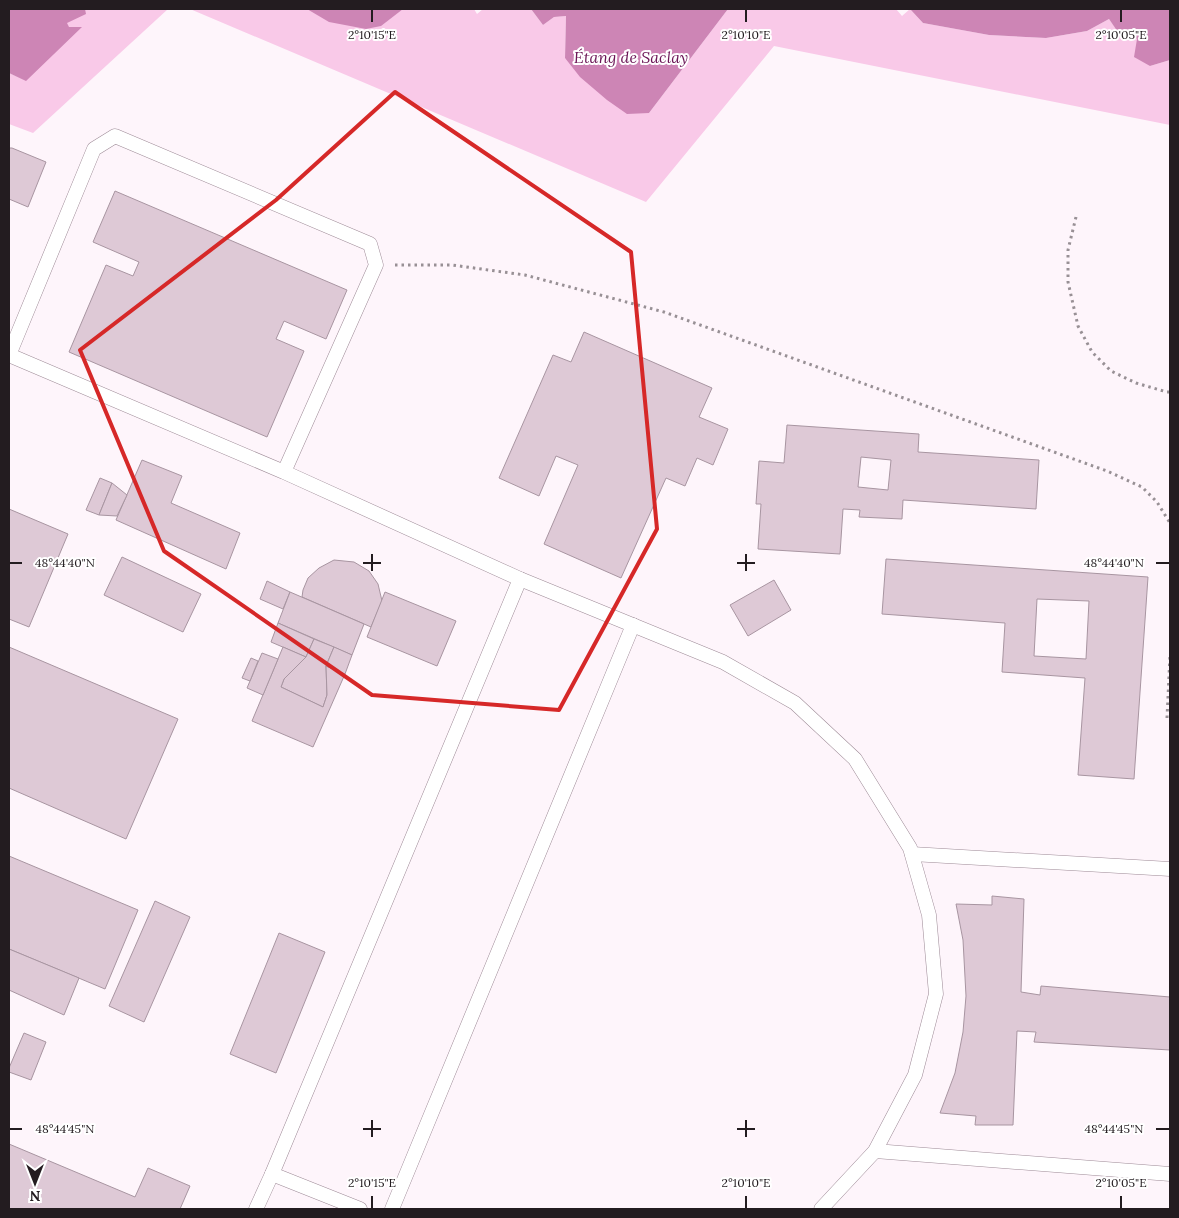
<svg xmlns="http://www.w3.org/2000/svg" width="1179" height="1218" viewBox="0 0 1179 1218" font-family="Lora,serif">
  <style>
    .green { fill: #f9c9e8 }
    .water { fill: #cd85b5 }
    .building { fill: #dec9d6; stroke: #a895a1; fill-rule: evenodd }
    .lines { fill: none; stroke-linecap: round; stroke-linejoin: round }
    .lane-casing { stroke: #9e8b97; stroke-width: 15 }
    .path { stroke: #989095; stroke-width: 3; stroke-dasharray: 2.5 4; stroke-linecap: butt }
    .lane { stroke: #fff; stroke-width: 14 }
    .marked { fill: none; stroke: #d62828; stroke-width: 4; stroke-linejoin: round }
    .ticks { fill: none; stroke: #231c20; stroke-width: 2 }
    .labels { text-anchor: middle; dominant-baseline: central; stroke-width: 4; stroke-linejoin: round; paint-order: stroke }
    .water-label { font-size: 16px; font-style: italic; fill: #6a1455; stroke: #fff }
    .ticks-label { font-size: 12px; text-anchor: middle; fill: #231c20; stroke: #fff; stroke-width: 4; stroke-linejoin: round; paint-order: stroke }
  </style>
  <rect width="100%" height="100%" fill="#fef5fb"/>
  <g class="green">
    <polygon points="74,9 168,9 33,133 9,124 9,73 26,80"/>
    <polygon points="190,9 474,9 477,14 483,9 531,9 543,25 554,17 566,16 565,58 649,113 728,9 896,9 902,16 910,9 923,23 989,35 1046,38 1087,31 1109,19 1121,35 1127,29 1137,39 1150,66 1170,60 1170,125 774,46 646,202"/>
  </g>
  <g class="water">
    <polygon points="9,9 85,9 86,14 67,23 69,27 82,27 26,81 9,73"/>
    <polygon points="307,9 403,9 381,26 366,29 329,22"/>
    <polygon points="531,9 728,9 649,113 627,114 607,100 580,77 565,58 566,16 554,17 543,25"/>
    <polygon points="910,9 1170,9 1170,60 1150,66 1134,57 1137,39 1127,29 1120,35 1109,19 1087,31 1046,38 989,35 923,23"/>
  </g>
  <g class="building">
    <polygon points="9,148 12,148 46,162 28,207 9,199"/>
    <polygon points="115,191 347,290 326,339 284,321 276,339 304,351 267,437 69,352 106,265 133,276 139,262 93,242"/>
    <polygon points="584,332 712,388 699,417 728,429 713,465 697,458 685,486 666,478 621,578 544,544 578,465 556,456 539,496 499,478 553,355 571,362"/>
    <path d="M787,425L919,434L918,452L1039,460L1036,509L903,500L902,519L859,517L860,510L843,509L840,554L758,549L761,504H756L759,461L784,463ZM861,457L891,460L888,490L858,487Z"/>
    <polygon points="142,460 182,476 171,503 240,533 226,569 116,520"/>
    <polygon points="100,478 112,483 99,515 86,510"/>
    <polygon points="112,483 127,495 117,516 99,515"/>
    <polygon points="9,509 68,534 29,627 9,619"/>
    <polygon points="122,557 201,594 183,632 104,595"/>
    <path d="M886,559L1148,577L1134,779L1078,775L1085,678L1002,672L1005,623L882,614ZM1037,599L1089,601L1086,659L1034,656Z"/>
    <polygon points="334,560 354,562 369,571 378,584 382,601 371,627 302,597 303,590 308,578 319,568"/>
    <polygon points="774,580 791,610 748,636 730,605"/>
    <polygon points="267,581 290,592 283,609 260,599"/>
    <polygon points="290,592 364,624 352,655 278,623"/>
    <polygon points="385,592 456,621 437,666 367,637"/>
    <polygon points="278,623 314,639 306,657 271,642"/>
    <polygon points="314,639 334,647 326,666 327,695 323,707 281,687 284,679 306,657"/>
    <polygon points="9,647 178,719 126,839 9,788"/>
    <polygon points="283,647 306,657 284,679 281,687 323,707 327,695 326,666 345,674 313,747 252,721"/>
    <polygon points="334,647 352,655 345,674 326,666"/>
    <polygon points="262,653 278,659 263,695 247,688"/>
    <polygon points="251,658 258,661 250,681 242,678"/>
    <polygon points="9,856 138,910 105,989 9,949"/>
    <polygon points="992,896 1024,899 1021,992 1040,995 1041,986 1170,997 1170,1050 1034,1042 1036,1032 1017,1031 1013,1125 975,1125 976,1116 940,1113 955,1073 963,1032 966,996 963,940 956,904 992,905"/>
    <polygon points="155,901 190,917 144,1022 109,1006"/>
    <polygon points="279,933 325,952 276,1073 230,1054"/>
    <polygon points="9,949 79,978 64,1015 9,990"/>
    <polygon points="24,1033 46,1042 31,1080 9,1072 9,1068"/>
    <polygon points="9,1144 135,1197 148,1168 190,1186 180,1209 9,1209"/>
  </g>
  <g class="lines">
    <defs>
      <g id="lane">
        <polyline points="284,472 376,265 370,244 115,136 94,149 9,355 284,472 520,579 723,662 795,703 855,759 910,848 929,915 936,994 915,1075 875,1151 821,1209"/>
        <polyline points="912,854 1170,869"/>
        <polyline points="875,1151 1170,1174"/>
        <polyline points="272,1174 360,1209"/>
        <polyline points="256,1209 272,1174 520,579"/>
        <polyline points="392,1209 633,625"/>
      </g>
    </defs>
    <use href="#lane" class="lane-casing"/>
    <g class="path">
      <polyline points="1076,217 1068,250 1068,282 1078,326 1092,352 1111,371 1136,383 1167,392 1170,392"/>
      <polyline points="395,265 452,265 525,275 664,312 1107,471 1142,487 1157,502 1170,523"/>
      <polyline points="1167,718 1170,655"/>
    </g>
    <use href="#lane" class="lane"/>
  </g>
  <path class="marked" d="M395,92L631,252L657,529L559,710L372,695L164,551L80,350L276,200Z"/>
  <path class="ticks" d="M372,10V22M746,10V22M1121,10V22M372,554V571M746,554V571M10,563H22M363,563H381M737,563H755M1156,563H1169M372,1120V1137M746,1120V1137M10,1129H22M363,1129H381M737,1129H755M1156,1129H1169M372,1196V1208M746,1196V1208M1121,1196V1208"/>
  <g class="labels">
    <g class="water-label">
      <text x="631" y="57">Étang de Saclay</text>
    </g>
  </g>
  <g class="ticks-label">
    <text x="372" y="39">2°10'15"E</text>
    <text x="746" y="39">2°10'10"E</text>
    <text x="1121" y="39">2°10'05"E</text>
    <text x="1114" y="567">48°44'40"N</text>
    <text x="65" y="567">48°44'40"N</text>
    <text x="1114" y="1133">48°44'45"N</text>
    <text x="65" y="1133">48°44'45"N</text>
    <text x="372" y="1187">2°10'15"E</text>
    <text x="746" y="1187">2°10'10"E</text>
    <text x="1121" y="1187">2°10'05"E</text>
  </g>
  <rect width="1179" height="1218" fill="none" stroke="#231c20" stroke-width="20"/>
  <g transform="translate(35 1183) rotate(180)" stroke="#ffffff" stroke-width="4" paint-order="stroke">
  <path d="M0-4L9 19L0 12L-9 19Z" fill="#231c20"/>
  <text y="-8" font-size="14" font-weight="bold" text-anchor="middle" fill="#231c20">N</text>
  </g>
</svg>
